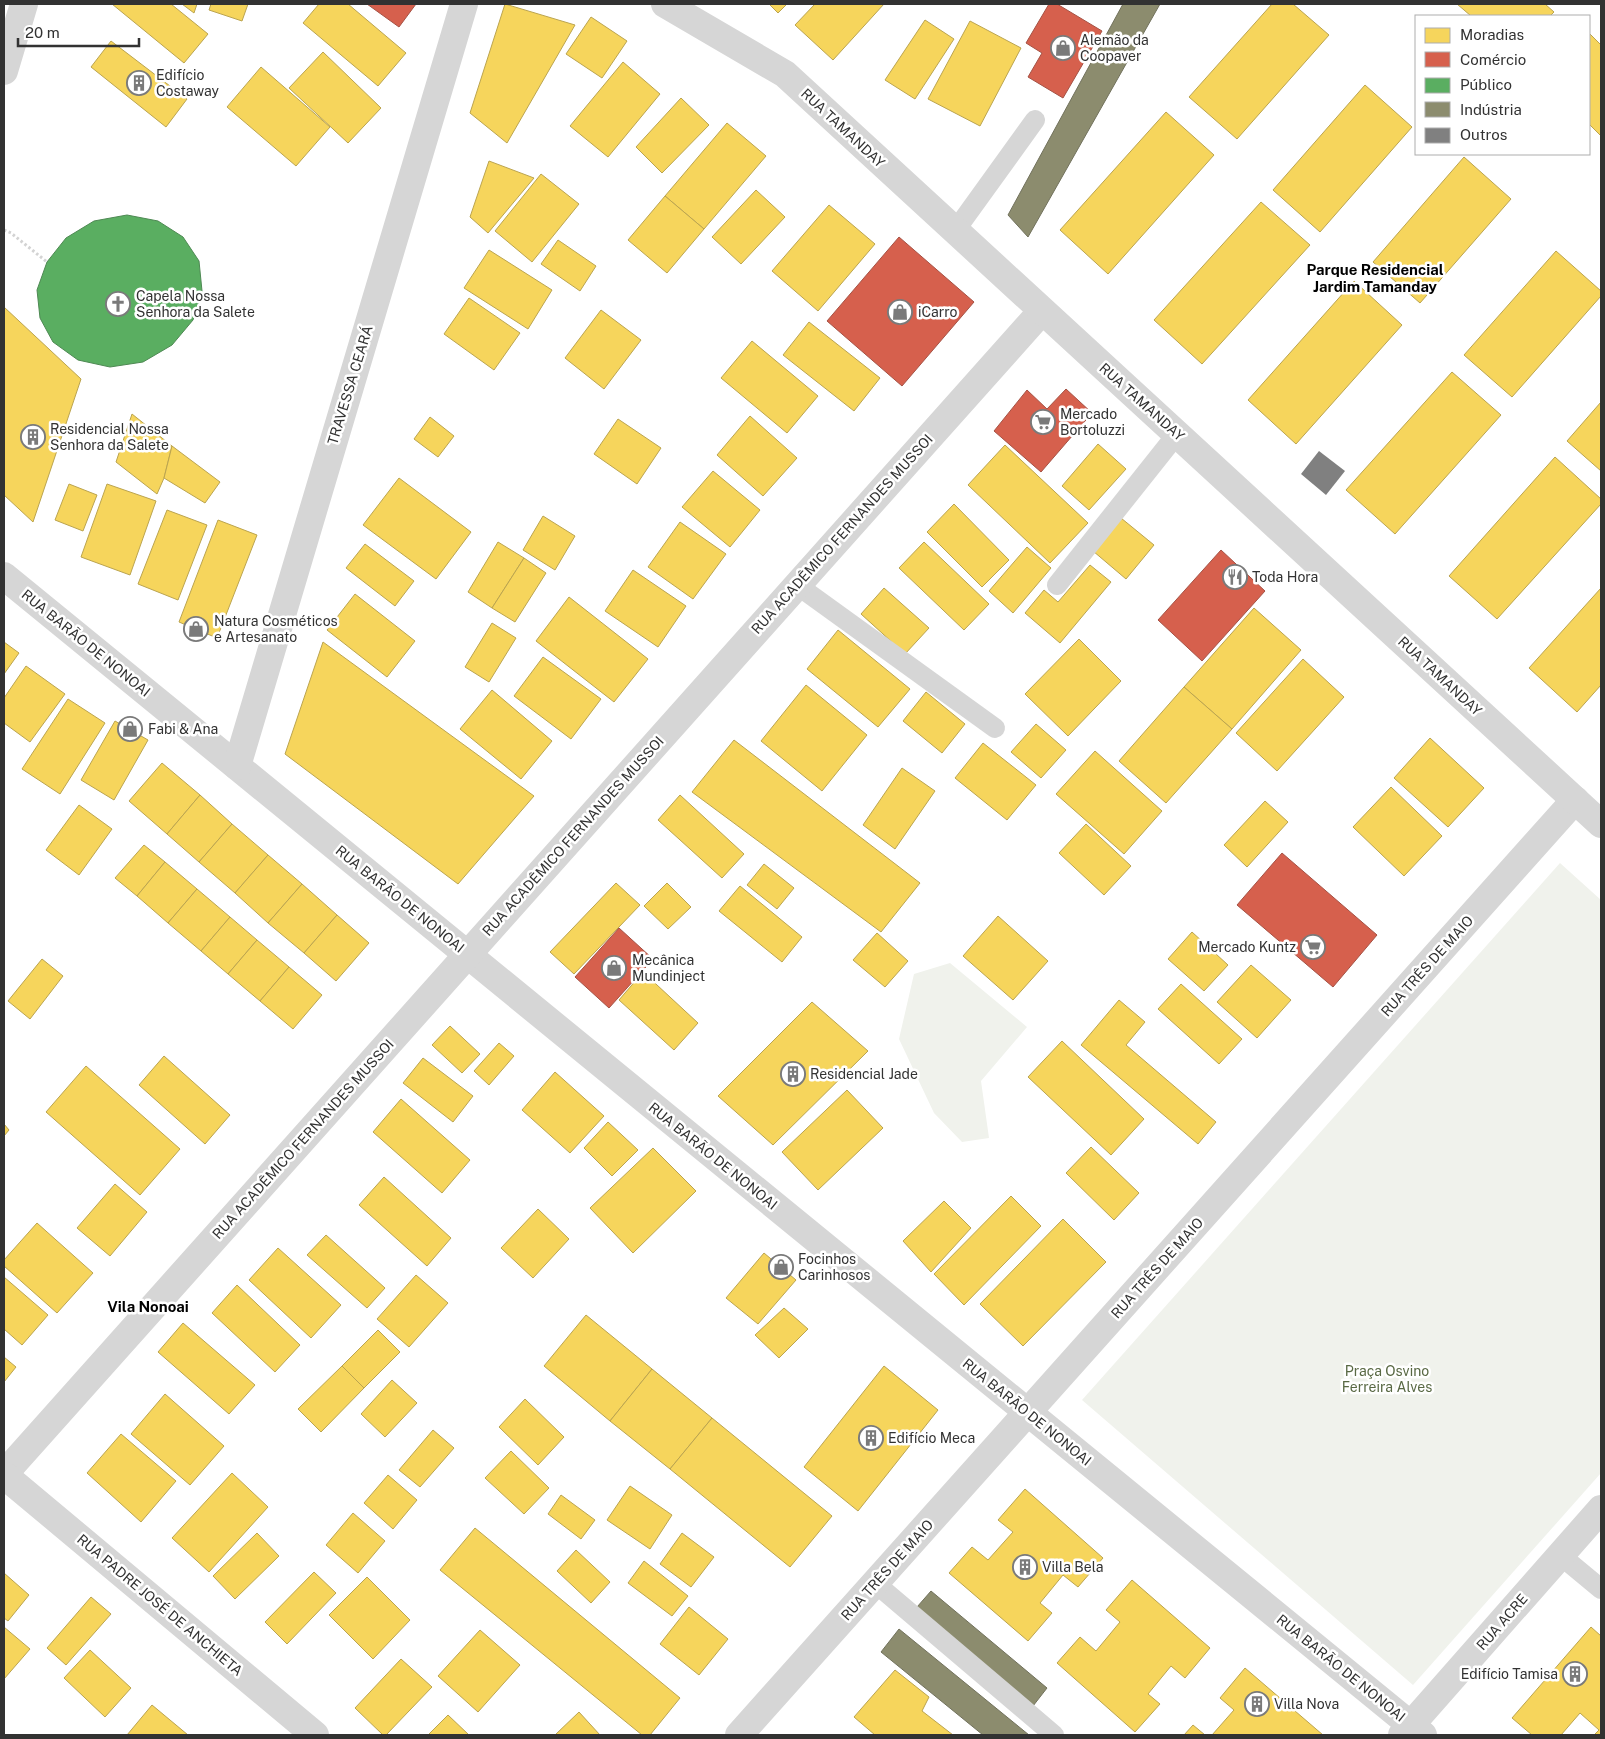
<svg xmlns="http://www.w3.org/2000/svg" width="1605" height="1739" viewBox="0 0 1605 1739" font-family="'Public Sans',sans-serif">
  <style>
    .green { fill: #f0f2ec }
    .homes { fill: #f6d55c; stroke: #bba44f }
    .shops { fill: #d6604d; stroke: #a55245 }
    .public { fill: #5aae61; stroke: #4e8953 }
    .industry { fill: #8c8c6e; stroke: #71715c }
    .building { fill: #808080 }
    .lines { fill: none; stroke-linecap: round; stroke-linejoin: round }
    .path { stroke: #d3d3d3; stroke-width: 3; stroke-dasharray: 2.5 2.5; stroke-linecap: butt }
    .service { stroke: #d6d6d6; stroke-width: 20 }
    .minor { stroke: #d6d6d6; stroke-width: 28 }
    .tertiary { stroke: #d6d6d6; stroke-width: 28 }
    .labels { text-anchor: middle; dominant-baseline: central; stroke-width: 5; stroke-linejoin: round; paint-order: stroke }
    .poi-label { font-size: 14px; fill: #323232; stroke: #fff; text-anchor: start }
    .street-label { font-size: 14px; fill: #323232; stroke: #fff }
    .park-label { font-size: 14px; fill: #596944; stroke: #fff }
    .neighbourhood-label { font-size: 15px; font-weight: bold; fill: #000; stroke: #fff }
  </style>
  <rect width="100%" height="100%" fill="#fff"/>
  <g class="green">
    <polygon points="1560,863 1601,900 1601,1473 1413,1685 1082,1400"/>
    <polygon points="950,963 1027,1027 981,1081 989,1138 962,1142 934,1113 899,1039 914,974"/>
  </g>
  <g class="homes">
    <polygon points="112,4 171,4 208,34 184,63"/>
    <polygon points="182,4 197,4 194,13"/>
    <polygon points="211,4 248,4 242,21 209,10"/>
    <polygon points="319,4 348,4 406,53 378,86 303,23"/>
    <polygon points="505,4 575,25 507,143 470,113"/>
    <polygon points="769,4 787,4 778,13"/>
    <polygon points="815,4 884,4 833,60 795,25"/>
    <polygon points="1272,4 1293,4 1329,35 1237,139 1189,97"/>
    <polygon points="1457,4 1545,4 1554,12 1550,16 1471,16"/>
    <polygon points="591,17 627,41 602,78 566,54"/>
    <polygon points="925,20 954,39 915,99 885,80"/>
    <polygon points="970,21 1021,48 980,126 928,99"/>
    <polygon points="1589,33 1601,45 1601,136 1589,124"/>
    <polygon points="111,41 187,99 166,127 91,67"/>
    <polygon points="323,52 381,108 348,143 289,88"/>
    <polygon points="623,62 660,94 608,157 570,126"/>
    <polygon points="261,67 330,127 296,166 227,107"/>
    <polygon points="1365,85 1412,127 1320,232 1273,190"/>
    <polygon points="681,98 709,125 662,173 636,147"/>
    <polygon points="1166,112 1214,155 1108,274 1060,230"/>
    <polygon points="727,123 766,156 704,229 665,196"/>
    <polygon points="1464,157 1511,199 1420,303 1373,262"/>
    <polygon points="489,161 534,178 488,233 470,217"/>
    <polygon points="541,174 579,204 532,262 495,231"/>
    <polygon points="756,190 785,217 741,264 712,237"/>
    <polygon points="665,196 704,229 667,273 628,240"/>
    <polygon points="1261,202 1310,245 1202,364 1154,320"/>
    <polygon points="829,205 875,244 818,311 772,271"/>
    <polygon points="558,240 596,266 580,291 541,264"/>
    <polygon points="489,250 552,290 528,329 464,288"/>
    <polygon points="1556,251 1601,291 1601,296 1512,397 1464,355"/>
    <polygon points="1354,281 1402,325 1296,444 1248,400"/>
    <polygon points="469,298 520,333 494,370 444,334"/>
    <polygon points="4,307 81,379 33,522 4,495"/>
    <polygon points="601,310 641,340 604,389 565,358"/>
    <polygon points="809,322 880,378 854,411 783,355"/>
    <polygon points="752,341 818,396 787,433 721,378"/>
    <polygon points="1452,372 1501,415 1395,534 1346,490"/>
    <polygon points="1601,402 1601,471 1567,441"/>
    <polygon points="132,414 172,446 164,478 157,494 116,462"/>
    <polygon points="750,416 797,458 763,496 717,455"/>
    <polygon points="430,417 454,436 438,457 414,439"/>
    <polygon points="618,419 661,448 637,484 594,454"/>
    <polygon points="1098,444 1126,469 1089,510 1062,486"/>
    <polygon points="1005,445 1088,523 1050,563 968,485"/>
    <polygon points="172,446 220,482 205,503 164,478"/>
    <polygon points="1555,457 1601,499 1601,504 1497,619 1449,576"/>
    <polygon points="713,471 760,510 730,547 682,507"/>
    <polygon points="399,478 471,532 436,579 363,525"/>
    <polygon points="69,484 97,495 83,531 55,520"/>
    <polygon points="107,484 156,501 130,575 81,557"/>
    <polygon points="954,504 1009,560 982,587 927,532"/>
    <polygon points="167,510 207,525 178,600 138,584"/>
    <polygon points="543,516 575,536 555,570 523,550"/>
    <polygon points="1121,518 1154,545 1126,579 1093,551"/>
    <polygon points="218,520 257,535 217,638 179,622"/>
    <polygon points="680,522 726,554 693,599 648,567"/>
    <polygon points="498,542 524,558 492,608 468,592"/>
    <polygon points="924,542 989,604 964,630 899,568"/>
    <polygon points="365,544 414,581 395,606 346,568"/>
    <polygon points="1027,547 1051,568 1013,613 989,591"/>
    <polygon points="524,558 546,573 515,622 492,608"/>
    <polygon points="1090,565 1111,582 1060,643 1025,613 1044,590 1058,602"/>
    <polygon points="633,570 686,606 658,647 605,611"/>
    <polygon points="884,588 929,628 905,654 861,614"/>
    <polygon points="1601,588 1601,685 1577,712 1529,668"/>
    <polygon points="355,594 415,641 387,677 327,630"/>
    <polygon points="569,597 648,659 614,702 536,641"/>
    <polygon points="1254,608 1301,650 1232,729 1184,687"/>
    <polygon points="492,623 516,638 489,682 465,667"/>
    <polygon points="838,630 910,689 878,727 807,669"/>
    <polygon points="1079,639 1121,681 1068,736 1025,694"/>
    <polygon points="4,642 19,653 4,674"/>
    <polygon points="323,642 534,796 458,884 285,754"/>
    <polygon points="543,657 601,699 571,739 514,696"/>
    <polygon points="1303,659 1344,697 1277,771 1236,733"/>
    <polygon points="26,666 65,694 30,742 4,723 4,698"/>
    <polygon points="806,685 867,735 822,791 761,741"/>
    <polygon points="1184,687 1232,729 1166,803 1119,761"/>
    <polygon points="492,690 552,741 521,779 460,729"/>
    <polygon points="926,692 965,724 942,753 903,721"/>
    <polygon points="68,699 105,723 60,794 22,769"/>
    <polygon points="115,721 148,740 114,800 81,780"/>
    <polygon points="1036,724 1066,750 1041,778 1011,752"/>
    <polygon points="1430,738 1484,788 1448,827 1394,778"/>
    <polygon points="734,740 920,883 881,932 692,792"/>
    <polygon points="983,743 1036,785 1007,820 955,778"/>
    <polygon points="1095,751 1162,811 1124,854 1056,794"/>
    <polygon points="162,763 200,795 167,834 129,801"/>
    <polygon points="902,768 935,791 895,849 863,825"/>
    <polygon points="1391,787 1442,836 1404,876 1353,827"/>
    <polygon points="200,795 232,824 199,862 167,834"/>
    <polygon points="680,795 744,854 722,878 658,820"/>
    <polygon points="1265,801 1288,822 1247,867 1224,845"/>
    <polygon points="79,805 112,829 79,875 46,850"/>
    <polygon points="232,824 268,855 235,893 199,862"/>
    <polygon points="1086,824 1131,866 1104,895 1059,853"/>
    <polygon points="144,845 165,862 137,896 115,878"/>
    <polygon points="268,855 302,884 268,923 235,893"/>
    <polygon points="165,862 197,889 168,923 137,896"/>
    <polygon points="764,864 794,888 777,909 747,885"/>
    <polygon points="616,883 640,905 574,974 550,952"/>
    <polygon points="667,883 691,907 668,929 644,906"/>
    <polygon points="302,884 337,915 304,953 268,923"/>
    <polygon points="740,886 802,937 782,962 719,911"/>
    <polygon points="197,889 230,917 201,951 168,923"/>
    <polygon points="337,915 369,943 336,981 304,953"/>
    <polygon points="998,916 1048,961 1013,1000 963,956"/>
    <polygon points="230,917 257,940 228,974 201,951"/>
    <polygon points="1192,932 1228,965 1204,991 1168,959"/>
    <polygon points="877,933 908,961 885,987 853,960"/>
    <polygon points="257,940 289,967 260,1001 228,974"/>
    <polygon points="42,959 63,976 30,1019 8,1001"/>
    <polygon points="1251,965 1291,1000 1257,1038 1217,1002"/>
    <polygon points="289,967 322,995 293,1029 260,1001"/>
    <polygon points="643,972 698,1023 674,1050 619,1000"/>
    <polygon points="1181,984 1242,1039 1219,1064 1158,1009"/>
    <polygon points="1119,1000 1145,1022 1126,1045 1216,1122 1198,1144 1081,1045"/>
    <polygon points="812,1002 868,1051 773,1145 718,1096"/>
    <polygon points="450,1026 480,1054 462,1073 432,1045"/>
    <polygon points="1062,1041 1144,1119 1111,1155 1028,1077"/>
    <polygon points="499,1043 514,1056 489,1085 474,1071"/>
    <polygon points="164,1056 230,1115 205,1144 139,1085"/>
    <polygon points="423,1058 473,1096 453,1122 403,1083"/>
    <polygon points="86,1066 180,1149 140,1195 46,1112"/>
    <polygon points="555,1072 604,1116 570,1153 522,1110"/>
    <polygon points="847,1090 883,1128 818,1190 782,1152"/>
    <polygon points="401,1099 470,1160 442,1193 373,1132"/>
    <polygon points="608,1122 638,1150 612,1176 584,1148"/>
    <polygon points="4,1124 9,1130 4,1136"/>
    <polygon points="1091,1147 1139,1193 1114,1220 1066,1173"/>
    <polygon points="653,1148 696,1191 633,1253 590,1208"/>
    <polygon points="384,1177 451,1238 427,1266 359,1205"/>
    <polygon points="115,1184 147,1212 110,1256 77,1228"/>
    <polygon points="1011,1196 1041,1226 964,1305 934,1274"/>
    <polygon points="944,1201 971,1228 931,1272 903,1241"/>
    <polygon points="538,1209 569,1239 533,1278 501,1248"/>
    <polygon points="1063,1219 1106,1262 1023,1346 980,1304"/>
    <polygon points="37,1223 93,1273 57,1313 4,1266 4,1260"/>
    <polygon points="326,1235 385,1288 367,1308 307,1255"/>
    <polygon points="278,1248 341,1305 311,1338 249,1280"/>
    <polygon points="764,1253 796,1280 758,1324 726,1298"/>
    <polygon points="416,1275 448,1303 409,1347 377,1319"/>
    <polygon points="4,1277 48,1315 22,1345 4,1329"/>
    <polygon points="237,1285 300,1345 275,1372 212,1313"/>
    <polygon points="784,1308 808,1329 779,1358 755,1335"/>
    <polygon points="586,1315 652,1369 610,1421 544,1366"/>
    <polygon points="183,1323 255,1385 229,1414 158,1352"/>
    <polygon points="378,1330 400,1352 364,1388 342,1366"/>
    <polygon points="4,1357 16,1367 4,1382"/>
    <polygon points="342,1366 364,1388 321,1432 298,1409"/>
    <polygon points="884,1366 938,1410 858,1511 804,1467"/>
    <polygon points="652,1369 712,1418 670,1469 610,1421"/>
    <polygon points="392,1380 417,1403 385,1437 361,1414"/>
    <polygon points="165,1394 224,1446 190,1485 131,1434"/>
    <polygon points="525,1399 564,1437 538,1465 499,1427"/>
    <polygon points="712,1418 832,1516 790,1567 670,1469"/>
    <polygon points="433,1430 454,1448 420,1487 399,1470"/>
    <polygon points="121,1434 176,1481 141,1522 87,1473"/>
    <polygon points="511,1451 549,1488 524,1514 485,1478"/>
    <polygon points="232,1473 268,1507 209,1572 172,1538"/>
    <polygon points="388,1475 417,1500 393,1529 364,1503"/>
    <polygon points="630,1486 672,1515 650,1549 607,1520"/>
    <polygon points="1025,1489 1103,1558 1078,1587 1063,1575 1040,1603 1052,1613 1028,1641 949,1573 972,1547 988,1560 1013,1532 998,1520"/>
    <polygon points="561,1495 595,1520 581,1539 548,1514"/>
    <polygon points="353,1513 385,1541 358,1573 326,1545"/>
    <polygon points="475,1528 680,1698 650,1735 642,1735 440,1570"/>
    <polygon points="257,1533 279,1556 235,1599 213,1576"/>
    <polygon points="682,1533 714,1557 691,1587 660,1564"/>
    <polygon points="576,1550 610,1582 591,1603 557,1571"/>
    <polygon points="644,1561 688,1596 672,1616 628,1583"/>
    <polygon points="314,1572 336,1593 287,1644 265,1622"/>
    <polygon points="4,1573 29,1595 8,1621 4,1618"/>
    <polygon points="367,1577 410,1620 373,1659 329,1615"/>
    <polygon points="1132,1580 1210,1648 1185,1678 1171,1666 1148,1694 1160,1704 1135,1732 1057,1663 1080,1637 1096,1651 1120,1622 1106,1610"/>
    <polygon points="91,1597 111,1614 66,1665 47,1648"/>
    <polygon points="689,1607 728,1639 699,1675 660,1644"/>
    <polygon points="4,1627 30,1649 4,1679"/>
    <polygon points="1591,1627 1601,1636 1601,1735 1594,1735 1599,1730 1580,1713 1561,1735 1532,1735 1512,1718"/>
    <polygon points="480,1630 520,1665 478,1712 438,1676"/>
    <polygon points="90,1650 131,1688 105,1717 64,1678"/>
    <polygon points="401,1659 432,1687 386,1735 383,1735 355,1708"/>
    <polygon points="1245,1668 1323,1735 1212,1735 1234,1710 1220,1698"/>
    <polygon points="895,1670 929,1697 922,1711 953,1735 875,1735 854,1717"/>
    <polygon points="152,1705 188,1735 127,1735"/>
    <polygon points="579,1712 600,1735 555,1735"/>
    <polygon points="448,1715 469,1735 428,1735"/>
    <polygon points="1193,1725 1205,1735 1184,1735"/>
  </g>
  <g class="shops">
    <polygon points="367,4 416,4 399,27"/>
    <polygon points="1049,4 1057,4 1102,31 1063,98 1028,77 1042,53 1026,43"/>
    <polygon points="899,237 974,302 902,386 827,321"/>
    <polygon points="1066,389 1092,413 1041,472 994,431 1027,390 1047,409"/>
    <polygon points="1221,550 1265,591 1202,661 1158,620"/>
    <polygon points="1282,853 1377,935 1333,987 1237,905"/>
    <polygon points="619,928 653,959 609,1008 575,977"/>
  </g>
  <polygon class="public" points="127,215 158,221 183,237 199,261 202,291 193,320 172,345 143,362 110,367 78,360 53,342 40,318 37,290 47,262 66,238 94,221"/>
  <g class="industry">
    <polygon points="1123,4 1160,4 1028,237 1008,215"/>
    <polygon points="931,1591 1047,1688 1033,1706 917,1607"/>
    <polygon points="899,1629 1029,1735 983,1735 881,1652"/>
  </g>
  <polygon class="building" points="1319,451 1345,471 1326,495 1301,474"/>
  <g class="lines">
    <polyline class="path" points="4,230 11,233 47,262"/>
    <g class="service">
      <polyline points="955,231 1035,120"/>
      <polyline points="797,585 995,728"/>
      <polyline points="1057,585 1177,434"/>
      <polyline points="1560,1555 1601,1589"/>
      <polyline points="875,1583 1054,1735"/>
    </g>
    <g class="minor">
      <polyline points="4,71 24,4"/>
      <polyline points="4,576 1423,1735"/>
      <polyline points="237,766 464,4"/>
      <polyline points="4,1474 1042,311"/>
      <polyline points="4,1475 315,1735"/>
      <polyline points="739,1735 1575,800"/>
      <polyline points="1402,1735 1601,1509"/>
    </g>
    <polyline class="tertiary" points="665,4 785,74 1601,824"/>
  </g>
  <defs>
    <symbol id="shop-ring" viewBox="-11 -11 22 22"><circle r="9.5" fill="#fff" stroke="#7a7a7a" stroke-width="1.5"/><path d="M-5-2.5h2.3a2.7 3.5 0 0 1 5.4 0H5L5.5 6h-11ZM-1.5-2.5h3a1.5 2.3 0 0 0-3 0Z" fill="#7a7a7a"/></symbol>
    <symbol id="building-ring" viewBox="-11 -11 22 22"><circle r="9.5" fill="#fff" stroke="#7a7a7a" stroke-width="1.5"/><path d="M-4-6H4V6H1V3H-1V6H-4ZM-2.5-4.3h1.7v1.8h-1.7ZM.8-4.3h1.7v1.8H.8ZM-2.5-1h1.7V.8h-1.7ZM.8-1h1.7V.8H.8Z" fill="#7a7a7a"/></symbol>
    <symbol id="church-ring" viewBox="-11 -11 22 22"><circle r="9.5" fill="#fff" stroke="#7a7a7a" stroke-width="1.5"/><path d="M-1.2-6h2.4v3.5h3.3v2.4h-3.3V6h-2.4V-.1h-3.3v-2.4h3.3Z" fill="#7a7a7a"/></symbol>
    <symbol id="supermarket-ring" viewBox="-11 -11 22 22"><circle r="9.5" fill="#fff" stroke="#7a7a7a" stroke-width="1.5"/><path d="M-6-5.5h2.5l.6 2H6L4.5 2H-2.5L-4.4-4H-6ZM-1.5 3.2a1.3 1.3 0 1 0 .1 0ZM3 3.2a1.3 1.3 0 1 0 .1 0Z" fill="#7a7a7a"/></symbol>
    <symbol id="restaurant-ring" viewBox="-11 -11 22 22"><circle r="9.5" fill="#fff" stroke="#7a7a7a" stroke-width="1.5"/><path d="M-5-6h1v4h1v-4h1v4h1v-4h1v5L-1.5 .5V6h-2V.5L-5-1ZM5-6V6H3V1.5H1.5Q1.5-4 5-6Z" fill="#7a7a7a"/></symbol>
  </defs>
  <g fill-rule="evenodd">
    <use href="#shop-ring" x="1049" y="34" width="28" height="28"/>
    <use href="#building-ring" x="125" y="69" width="28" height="28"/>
    <use href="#church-ring" x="104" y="290" width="28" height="28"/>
    <use href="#shop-ring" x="886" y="298" width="28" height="28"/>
    <use href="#supermarket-ring" x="1029" y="408" width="28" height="28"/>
    <use href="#building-ring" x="19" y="423" width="28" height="28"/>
    <use href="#restaurant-ring" x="1221" y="563" width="28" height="28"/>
    <use href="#shop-ring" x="182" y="615" width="28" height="28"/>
    <use href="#shop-ring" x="116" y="715" width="28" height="28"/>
    <use href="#supermarket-ring" x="1299" y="933" width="28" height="28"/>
    <use href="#shop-ring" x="600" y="954" width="28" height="28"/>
    <use href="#building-ring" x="779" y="1060" width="28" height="28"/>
    <use href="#shop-ring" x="767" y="1253" width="28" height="28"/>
    <use href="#building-ring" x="857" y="1424" width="28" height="28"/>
    <use href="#building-ring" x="1011" y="1553" width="28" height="28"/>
    <use href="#building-ring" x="1561" y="1660" width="28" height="28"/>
    <use href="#building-ring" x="1243" y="1690" width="28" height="28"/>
  </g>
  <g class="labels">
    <g class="poi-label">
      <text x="1080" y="40">Alemão da<tspan x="1080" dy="16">Coopaver</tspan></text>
      <text x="156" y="75">Edifício<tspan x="156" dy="16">Costaway</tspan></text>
      <text x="136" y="296">Capela Nossa<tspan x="136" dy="16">Senhora da Salete</tspan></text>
      <text x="918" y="312">iCarro</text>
      <text x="1060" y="414">Mercado<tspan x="1060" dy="16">Bortoluzzi</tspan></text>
      <text x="50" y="429">Residencial Nossa<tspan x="50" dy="16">Senhora da Salete</tspan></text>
      <text x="1252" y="577">Toda Hora</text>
      <text x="214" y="621">Natura Cosméticos<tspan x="214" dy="16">e Artesanato</tspan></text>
      <text x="148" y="729">Fabi &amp; Ana</text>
      <text x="1296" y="947" text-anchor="end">Mercado Kuntz</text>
      <text x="632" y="960">Mecânica<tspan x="632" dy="16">Mundinject</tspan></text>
      <text x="810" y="1074">Residencial Jade</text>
      <text x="798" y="1259">Focinhos<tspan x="798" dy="16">Carinhosos</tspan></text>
      <text x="888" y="1438">Edifício Meca</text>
      <text x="1042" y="1567">Villa Bela</text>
      <text x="1558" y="1674" text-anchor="end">Edifício Tamisa</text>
      <text x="1274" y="1704">Villa Nova</text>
    </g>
    <g class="street-label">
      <text transform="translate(843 128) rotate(43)">RUA TAMANDAY</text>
      <text transform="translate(350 385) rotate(-73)">TRAVESSA CEARÁ</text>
      <text transform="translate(1142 402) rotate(42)">RUA TAMANDAY</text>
      <text transform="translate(842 534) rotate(-48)">RUA ACADÊMICO FERNANDES MUSSOI</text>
      <text transform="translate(86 643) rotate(39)">RUA BARÃO DE NONOAI</text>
      <text transform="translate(1440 676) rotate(43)">RUA TAMANDAY</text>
      <text transform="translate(573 836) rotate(-48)">RUA ACADÊMICO FERNANDES MUSSOI</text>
      <text transform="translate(400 899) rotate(39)">RUA BARÃO DE NONOAI</text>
      <text transform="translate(1427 966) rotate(-48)">RUA TRÊS DE MAIO</text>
      <text transform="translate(303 1139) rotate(-48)">RUA ACADÊMICO FERNANDES MUSSOI</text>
      <text transform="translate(713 1156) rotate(39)">RUA BARÃO DE NONOAI</text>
      <text transform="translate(1157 1268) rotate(-48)">RUA TRÊS DE MAIO</text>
      <text transform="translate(1027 1412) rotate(39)">RUA BARÃO DE NONOAI</text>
      <text transform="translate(887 1570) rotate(-48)">RUA TRÊS DE MAIO</text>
      <text transform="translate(160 1605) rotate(40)">RUA PADRE JOSÉ DE ANCHIETA</text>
      <text transform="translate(1502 1622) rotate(-49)">RUA ACRE</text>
      <text transform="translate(1341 1668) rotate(39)">RUA BARÃO DE NONOAI</text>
    </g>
    <g class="park-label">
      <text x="1387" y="1371">Praça Osvino<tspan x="1387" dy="16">Ferreira Alves</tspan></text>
    </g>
    <g class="neighbourhood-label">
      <text x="1375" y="269">Parque Residencial<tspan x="1375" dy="17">Jardim Tamanday</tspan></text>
      <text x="148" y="1306">Vila Nonoai</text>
    </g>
  </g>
  <rect width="1605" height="1739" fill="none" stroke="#323232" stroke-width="10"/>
  <rect x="1415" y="15" width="175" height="140" fill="#ffffff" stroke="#adadad"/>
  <rect x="1425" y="28" width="25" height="15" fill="#f6d55c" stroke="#adadad"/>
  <text x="1460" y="40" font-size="15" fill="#323232">Moradias</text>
  <rect x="1425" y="52" width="25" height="15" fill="#d6604d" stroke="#adadad"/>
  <text x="1460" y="65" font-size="15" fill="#323232">Comércio</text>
  <rect x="1425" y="78" width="25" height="15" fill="#5aae61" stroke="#adadad"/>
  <text x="1460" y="90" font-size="15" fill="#323232">Público</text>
  <rect x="1425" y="102" width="25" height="15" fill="#8c8c6e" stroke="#adadad"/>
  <text x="1460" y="115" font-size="15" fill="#323232">Indústria</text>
  <rect x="1425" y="128" width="25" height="15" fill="#808080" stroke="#adadad"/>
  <text x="1460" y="140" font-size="15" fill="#323232">Outros</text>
  <path d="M18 38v8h121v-8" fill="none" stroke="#323232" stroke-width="2.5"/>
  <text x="25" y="38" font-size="15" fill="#323232" stroke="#ffffff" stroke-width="4" paint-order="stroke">20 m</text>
</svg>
